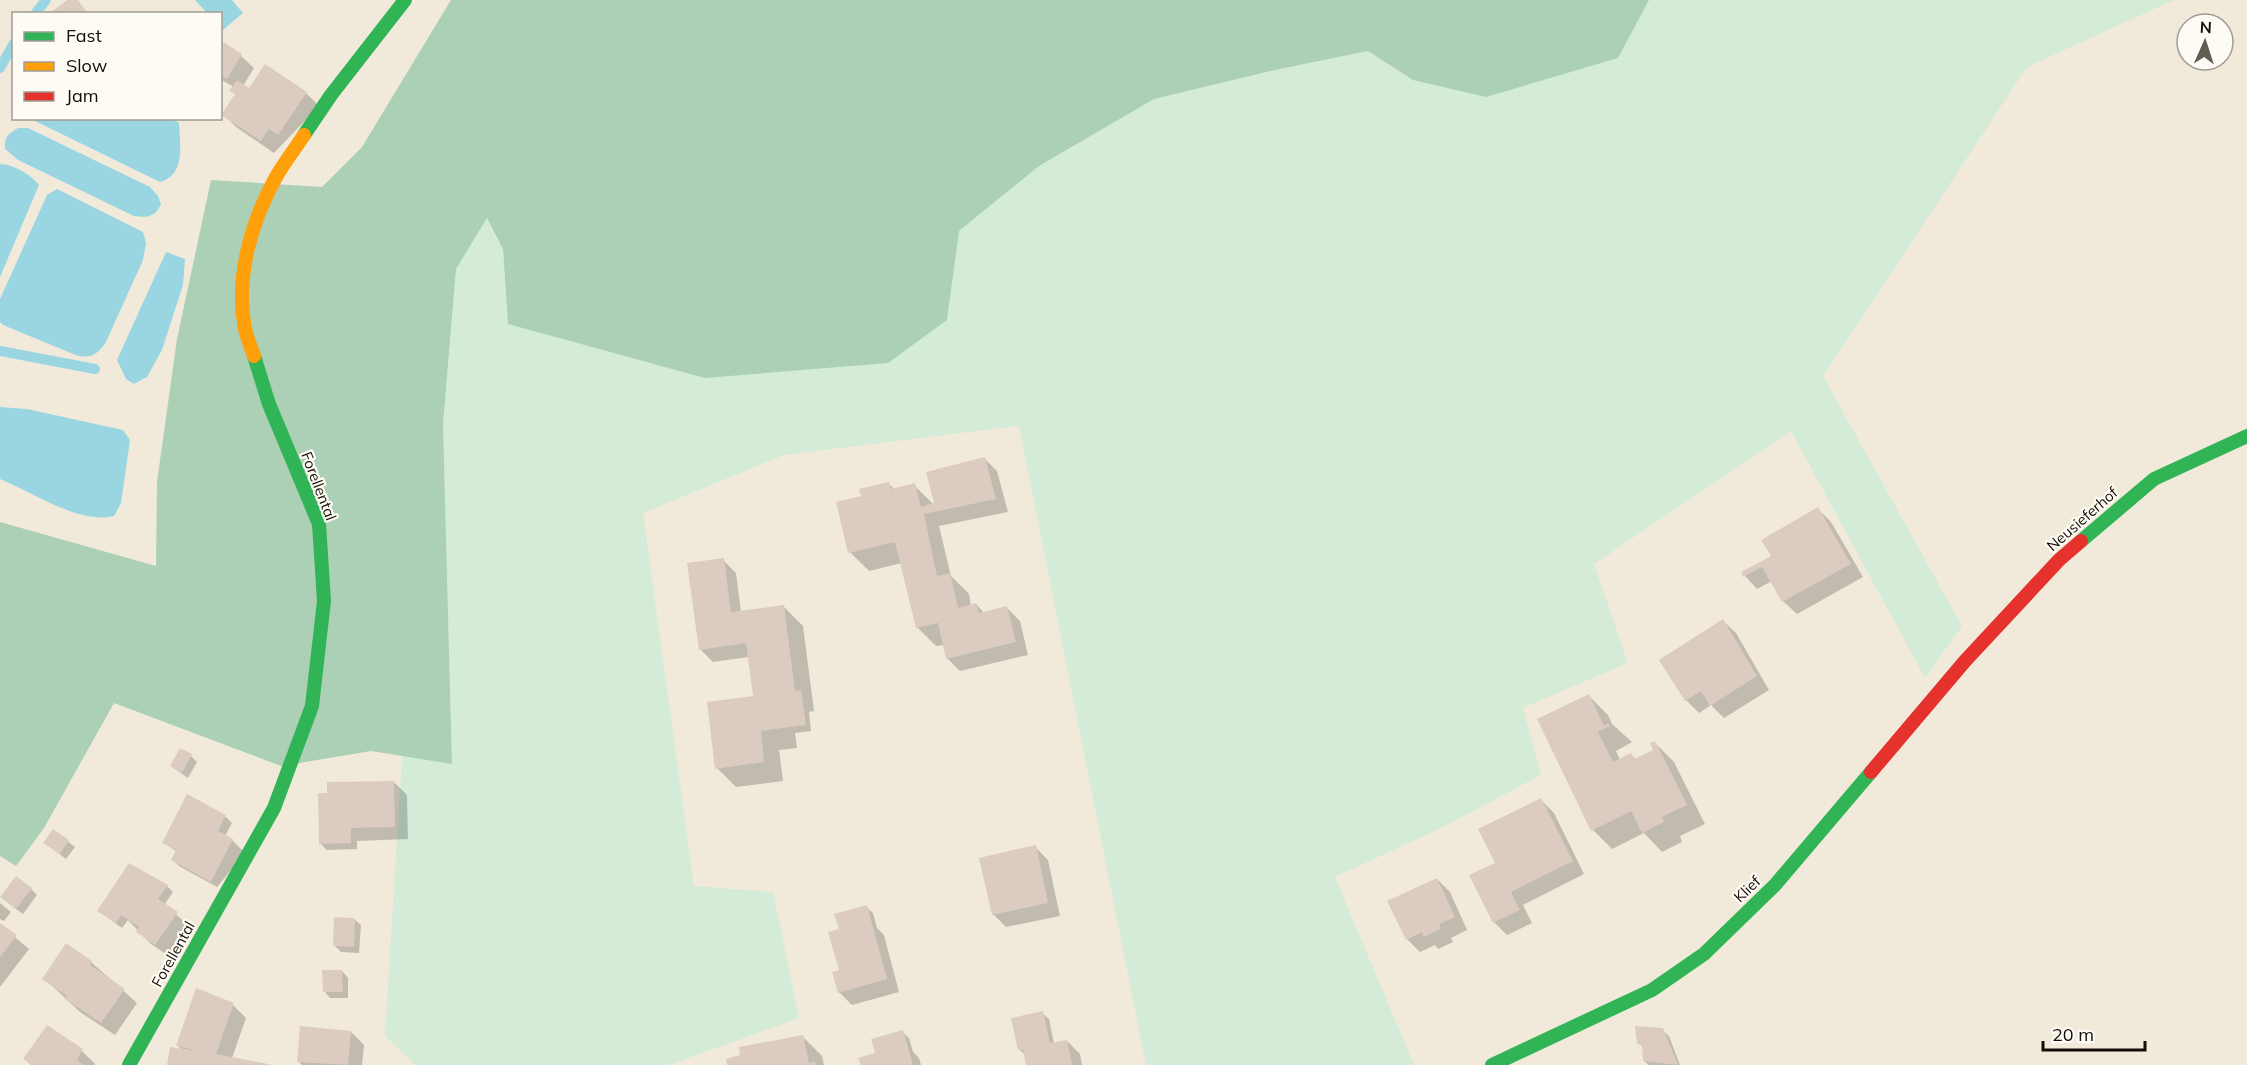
<svg xmlns="http://www.w3.org/2000/svg" width="2247" height="1065" viewBox="0 0 2247 1065" font-family="Mulish,sans-serif">
  <style>
    .green { fill: #d4ecd7 }
    .forest { fill: #abd0b6 }
    .water { fill: #9ad6e1 }
    .shadow { fill: #0003 }
    .lines { fill: none; stroke-linecap: round; stroke-linejoin: round }
    .stream { stroke: #9ad6e1; stroke-width: 10 }
    .building { fill: #dccbc1 }
    .fast { stroke: #30b455; stroke-width: 14 }
    .slow { stroke: #ff9f0a; stroke-width: 14 }
    .jam { stroke: #e5322d; stroke-width: 14 }
    .labels { text-anchor: middle; dominant-baseline: central; stroke-width: 4.5; stroke-linejoin: round; paint-order: stroke }
    .street-label { font-size: 15px; fill: #130e05; stroke: #fefbf5 }
  </style>
  <rect width="100%" height="100%" fill="#f1eada"/>
  <polygon class="green" points="1649,0 2174,0 2027,67 1823,376 1962,626 1925,678 1791,431 1594,564 1628,663 1523,708 1541,775 1441,828 1335,877 1414,1065 1146,1065 1019,426 784,455 643,513 694,886 773,892 799,1018 669,1065 416,1065 385,1036 402,756 452,763 443,424 456,269 487,218 503,249 508,324 947,320 959,231 1039,166 1154,99 1275,70 1368,51 1413,80 1618,58"/>
  <polygon class="forest" points="451,0 1649,0 1618,58 1486,97 1413,80 1368,51 1275,70 1154,99 1039,166 959,231 947,320 888,363 705,378 508,324 503,249 487,218 456,269 443,424 452,764 371,751 281,766 114,703 44,828 16,866 0,856 0,522 156,566 157,482 177,339 211,180 322,187 362,147"/>
  <g class="water">
    <polygon points="195,0 232,0 243,13 223,30 221,27 220,14 207,13"/>
    <path d="M31,119H172L179,123C180,144 186,175 160,182Z"/>
    <path d="M18,128H28L150,187L158,196L161,204C155,217 148,218 134,216L18,160L5,149C4,137 8,134 18,128Z"/>
    <path d="M0,164C13,164 31,175 39,185L0,277Z"/>
    <path d="M57,189L143,232L146,243L143,260L106,342C98,354 92,358 78,356L3,325L0,322V299L47,195Z"/>
    <polygon points="166,252 185,259 183,285 162,350 147,377 134,384 126,379 117,360"/>
    <path d="M0,407L27,409L123,430L130,440L121,503L114,516C80,525 32,492 0,479Z"/>
  </g>
  <g class="shadow">
    <polygon points="220,42 241,56 254,68 243,86 250,90 306,93 319,106 274,153 236,127 223,114 236,95 231,90 234,87 220,79"/>
    <polygon points="984,458 997,471 1008,512 939,526 951,576 969,594 971,606 976,604 984,613 1007,608 1020,621 1028,655 960,671 947,658 944,645 936,646 917,627 902,563 869,571 850,552 863,497 889,484 894,489 914,485 937,508"/>
    <polygon points="1818,509 1831,522 1863,577 1797,614 1784,602 1772,581 1757,589 1745,576 1773,556"/>
    <polygon points="723,560 736,573 741,612 784,607 803,626 814,711 809,712 811,731 795,733 797,748 779,750 783,781 736,787 717,768 754,698 749,657 713,662 700,649"/>
    <polygon points="1723,621 1736,633 1769,690 1724,718 1711,705 1699,713 1686,700"/>
    <polygon points="1589,696 1608,715 1612,724 1632,742 1616,751 1620,760 1631,754 1636,760 1655,750 1655,743 1674,762 1705,824 1680,836 1682,842 1662,852 1644,833 1612,849 1593,830"/>
    <polygon points="191,756 197,762 188,778 171,766"/>
    <polygon points="394,782 407,795 408,839 357,841 357,849 327,850 320,843"/>
    <polygon points="188,796 226,817 232,823 225,836 232,840 245,853 217,887 179,866 173,860 177,852 163,842"/>
    <polygon points="1541,800 1554,813 1584,874 1523,905 1532,923 1507,935 1494,922 1497,864"/>
    <polygon points="54,831 75,847 66,859 45,843"/>
    <polygon points="1035,847 1048,860 1060,916 1006,927 993,914"/>
    <polygon points="1437,879 1450,892 1467,930 1451,938 1453,942 1438,949 1435,945 1420,952 1407,939"/>
    <polygon points="167,886 173,892 164,905 190,926 169,956 151,944 128,920 122,928 99,911"/>
    <polygon points="31,889 37,895 23,914 8,903"/>
    <polygon points="0,903 11,912 4,921 0,919"/>
    <polygon points="866,907 873,913 877,928 884,935 899,992 852,1005 839,992 841,930"/>
    <polygon points="354,919 361,925 359,953 341,952 334,945"/>
    <polygon points="0,925 29,949 0,987"/>
    <polygon points="66,945 91,962 137,1003 115,1035 80,1012 44,978"/>
    <polygon points="342,971 348,978 348,998 330,998 324,991"/>
    <polygon points="233,1005 246,1018 232,1058 271,1065 169,1065 182,1050 177,1045"/>
    <polygon points="1042,1013 1049,1019 1054,1044 1067,1041 1080,1054 1082,1065 1027,1065 1026,1056 1019,1049"/>
    <polygon points="47,1027 82,1051 95,1064 95,1065 31,1065 25,1059"/>
    <polygon points="1662,1030 1669,1036 1680,1065 1649,1065 1644,1061 1644,1048 1639,1043"/>
    <polygon points="351,1032 364,1045 362,1065 302,1065 299,1062"/>
    <polygon points="902,1032 909,1038 913,1052 919,1058 921,1065 862,1065"/>
    <polygon points="803,1037 822,1056 824,1065 729,1065"/>
  </g>
  <g class="lines">
    <g class="stream">
      <polyline points="35,14 46,0"/>
      <polyline points="0,68 14,43"/>
      <polyline points="0,351 95,369"/>
    </g>
  </g>
  <g class="building">
    <polygon points="67,0 78,0 88,14 49,14"/>
    <polygon points="220,40 242,54 227,79 220,75"/>
    <polygon points="265,64 307,92 278,135 269,129 261,141 221,115 235,94 229,91 237,80 249,88"/>
    <polygon points="985,457 996,499 924,514 937,576 950,573 958,608 976,603 979,613 1007,606 1016,642 946,659 938,623 916,628 895,542 848,553 836,502 861,496 859,489 889,482 891,489 915,483 921,507 934,503 926,472"/>
    <polygon points="1818,507 1851,564 1782,602 1762,567 1743,577 1741,572 1771,556 1761,540"/>
    <polygon points="724,558 731,612 784,605 795,691 801,690 806,725 761,731 764,762 715,769 707,702 753,696 746,643 699,650 687,563"/>
    <polygon points="1723,619 1757,676 1710,706 1701,691 1685,701 1659,660"/>
    <polygon points="1589,694 1604,726 1608,723 1610,726 1598,732 1613,762 1631,753 1634,759 1653,750 1650,743 1655,741 1687,805 1662,817 1664,822 1642,833 1631,811 1591,831 1537,719"/>
    <polygon points="180,748 192,754 182,773 170,766"/>
    <polygon points="394,781 395,827 351,828 351,843 319,844 318,793 327,793 327,782"/>
    <polygon points="187,794 226,815 218,831 233,839 211,882 171,860 176,850 162,843"/>
    <polygon points="1541,798 1573,861 1511,892 1520,910 1493,923 1469,875 1495,863 1478,829"/>
    <polygon points="53,829 69,840 60,854 43,843"/>
    <polygon points="1036,845 1048,903 992,915 979,858"/>
    <polygon points="129,863 168,885 158,899 178,912 155,945 136,932 139,927 121,915 116,923 97,911"/>
    <polygon points="16,876 32,888 16,909 0,897"/>
    <polygon points="1437,878 1455,917 1439,924 1441,929 1424,937 1422,932 1406,940 1387,901"/>
    <polygon points="867,905 887,979 838,993 832,972 839,970 828,932 839,929 834,914"/>
    <polygon points="334,917 355,918 354,947 333,946"/>
    <polygon points="0,923 17,935 0,957"/>
    <polygon points="66,943 92,961 90,965 125,989 101,1023 65,999 67,996 42,979"/>
    <polygon points="322,970 342,970 343,992 323,992"/>
    <polygon points="196,988 234,1003 216,1054 273,1065 167,1065 170,1047 199,1051 176,1046"/>
    <polygon points="1043,1011 1050,1043 1067,1040 1072,1065 1026,1065 1023,1049 1018,1050 1011,1018"/>
    <polygon points="47,1025 83,1049 77,1060 83,1065 32,1065 23,1059"/>
    <polygon points="300,1026 351,1031 348,1065 297,1062"/>
    <polygon points="1635,1026 1663,1028 1678,1065 1643,1061 1642,1045 1637,1044"/>
    <polygon points="903,1030 913,1065 861,1065 858,1058 875,1053 871,1039"/>
    <polygon points="803,1035 809,1063 815,1062 816,1065 727,1065 726,1059 740,1055 739,1047"/>
  </g>
  <g class="lines">
    <g class="fast">
      <polyline points="304,135 331,95 405,0"/>
      <polyline points="2081,541 2154,479 2247,436"/>
      <polyline points="129,1065 274,808 312,706 324,601 319,524 269,404 254,356"/>
      <polyline points="1492,1065 1652,990 1704,954 1775,885 1871,772"/>
    </g>
    <path class="slow" d="M254,356C251,347 247,338 245,329C235,278 251,222 276,177C284,163 295,149 304,135"/>
    <polyline class="jam" points="1871,772 1965,661 2059,560 2081,541"/>
  </g>
  <g class="labels">
    <g class="street-label">
      <text transform="translate(319 486) rotate(69)">Forellental</text>
      <text transform="translate(2082 519) rotate(-41)">Neusieferhof</text>
      <text transform="translate(1747 889) rotate(-44)">Klief</text>
      <text transform="translate(173 954) rotate(-61)">Forellental</text>
    </g>
  </g>
  <rect x="12" y="12" width="210" height="108" fill="#fefbf5" stroke="#a09c95" stroke-width="1.5"/>
  <rect x="24" y="32" width="30" height="9" fill="#30b455" stroke="#a09c95" stroke-width="1.5"/>
  <text x="66" y="42" font-size="18" fill="#130e05">Fast</text>
  <rect x="24" y="62" width="30" height="9" fill="#ff9f0a" stroke="#a09c95" stroke-width="1.5"/>
  <text x="66" y="72" font-size="18" fill="#130e05">Slow</text>
  <rect x="24" y="92" width="30" height="9" fill="#e5322d" stroke="#a09c95" stroke-width="1.5"/>
  <text x="66" y="102" font-size="18" fill="#130e05">Jam</text>
  <g transform="translate(2205 42) rotate(3)"><circle r="28" fill="#fefbf5" stroke="#a09c95" stroke-width="1.5"/>
  <path d="M0-4.5L10 22L0 15L-10 22Z" fill="#615b50"/>
  <text y="-9" font-size="16" font-weight="bold" text-anchor="middle" fill="#130e05">N</text>
  </g>
  <path d="M2043 1041v9h102v-9" fill="none" stroke="#130e05" stroke-width="3"/>
  <text x="2052" y="1041" font-size="18" fill="#130e05" stroke="#fefbf5" stroke-width="4.5" paint-order="stroke">20 m</text>
</svg>
